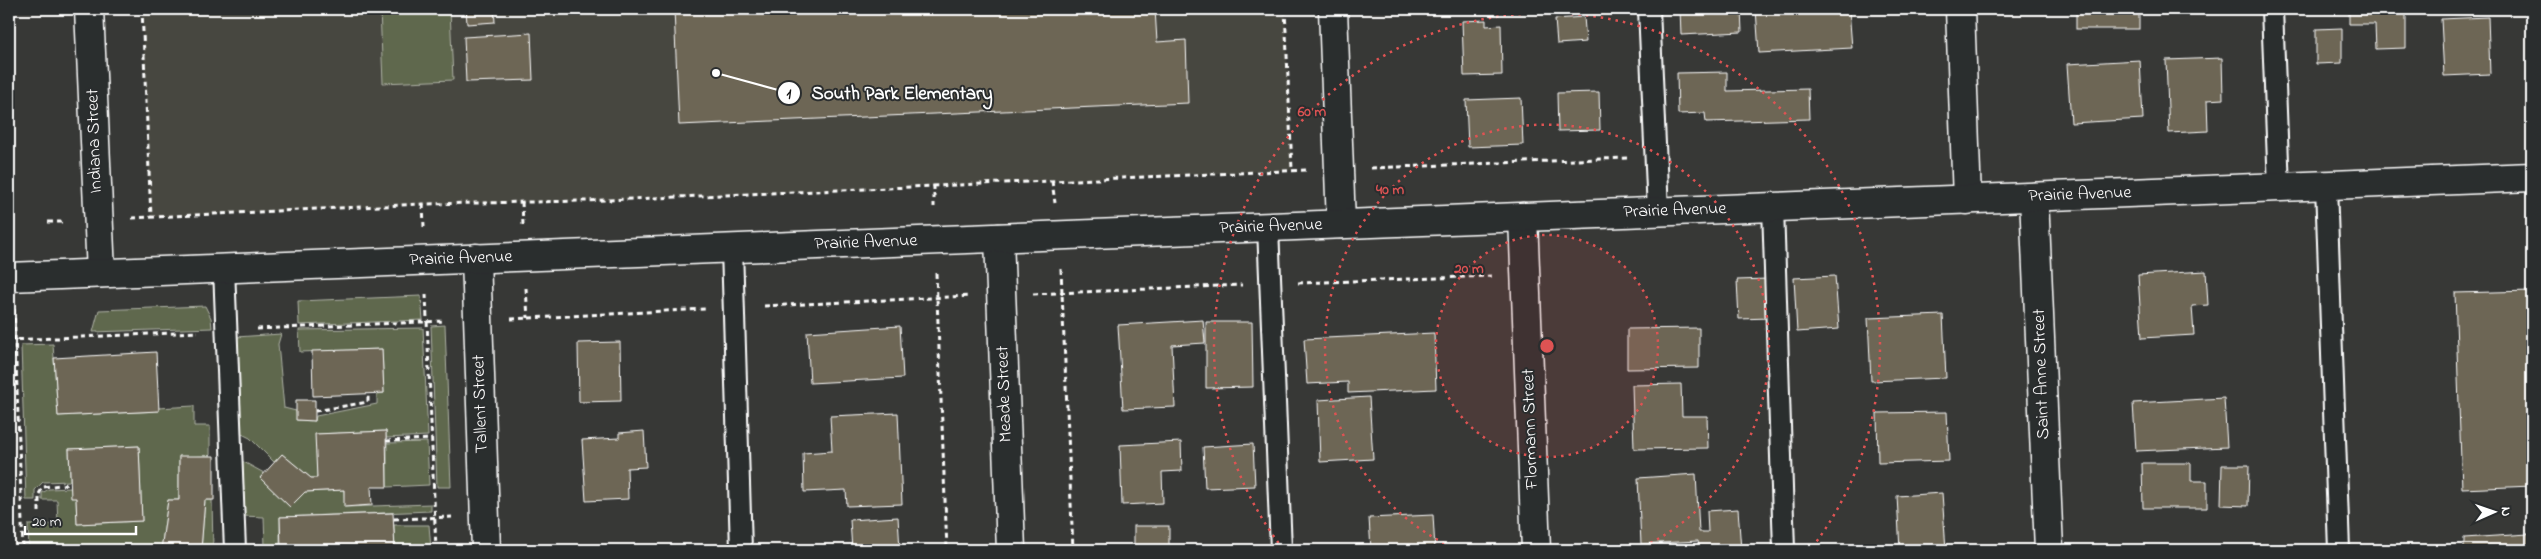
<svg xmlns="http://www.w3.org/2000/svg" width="2541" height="559" viewBox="0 0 2541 559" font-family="'Indie Flower',sans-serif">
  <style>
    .built { fill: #47463f }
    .green { fill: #5f674e; stroke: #afb3a6 }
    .building { fill: #6d6655; stroke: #fff }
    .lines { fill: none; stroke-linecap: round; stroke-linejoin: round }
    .service-casing { stroke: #fff; stroke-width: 24 }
    .minor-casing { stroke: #fff; stroke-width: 31 }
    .path { stroke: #fff; stroke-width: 3; stroke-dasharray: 5 4; stroke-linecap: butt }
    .service { stroke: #2a2d2e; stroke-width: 20 }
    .minor { stroke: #2a2d2e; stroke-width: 28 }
    .ring { fill: none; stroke: #de5353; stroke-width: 2.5; stroke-dasharray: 2.5 5 }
    .labels { text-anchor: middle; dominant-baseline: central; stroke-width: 4; stroke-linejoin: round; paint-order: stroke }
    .street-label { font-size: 18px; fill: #fff; stroke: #2a2d2e }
    .centre { fill: #de5353; stroke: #2a2d2e; stroke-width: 2.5 }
    .ring-label { font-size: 15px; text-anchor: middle; font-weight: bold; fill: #de5353; stroke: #2a2d2e; stroke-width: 4; stroke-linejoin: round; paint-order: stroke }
    .leader { fill: none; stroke: #fff; stroke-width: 2 }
    .callout-dot { fill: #fff; stroke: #2a2d2e; stroke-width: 2 }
    .mark-label { font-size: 15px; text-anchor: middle; font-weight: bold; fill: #111 }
    .callout-label { font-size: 19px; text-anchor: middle; font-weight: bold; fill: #fff; stroke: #2a2d2e; stroke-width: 4; stroke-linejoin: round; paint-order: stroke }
  </style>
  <rect width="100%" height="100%" fill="#373836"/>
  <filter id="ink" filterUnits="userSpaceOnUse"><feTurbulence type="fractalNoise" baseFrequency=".02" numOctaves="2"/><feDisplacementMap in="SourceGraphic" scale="10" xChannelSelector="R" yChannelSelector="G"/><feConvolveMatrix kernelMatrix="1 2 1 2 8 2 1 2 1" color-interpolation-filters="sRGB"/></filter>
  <g filter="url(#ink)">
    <polygon class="built" points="142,9 1285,9 1292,170 584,201 423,204 151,217"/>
    <g class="green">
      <polygon points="380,9 450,9 453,80 383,83"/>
      <polygon points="421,296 423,320 299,325 298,301"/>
      <polygon points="205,306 211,318 212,328 93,332 99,310"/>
      <polygon points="445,325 451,487 437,487 431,326"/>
      <polygon points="423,328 428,436 386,438 386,431 316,434 317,478 311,478 282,454 274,462 250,438 240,433 236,337 281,334 278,344 284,408 296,411 297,420 315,421 316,416 377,404 377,394 384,393 382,349 300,352 299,330"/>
      <polygon points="53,344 58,416 159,411 158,408 194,406 194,426 210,426 210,456 179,457 179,500 168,500 161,550 29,550 28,525 58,524 57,500 42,500 42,493 49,489 71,488 76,498 77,524 142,521 139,446 69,449 70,481 43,482 35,490 35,500 26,500 21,345"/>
      <polygon points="427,442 429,485 387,487 387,443"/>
      <polygon points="240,460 264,473 260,478 290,507 305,492 344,490 345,507 431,504 431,511 280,517 280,545 265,546 264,517 243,516"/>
      <polygon points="205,500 212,500 213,550 201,550"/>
      <polygon points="394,525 429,525 431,550 395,550"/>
    </g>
    <g class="building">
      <polygon points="466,9 494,9 495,22 467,24"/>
      <polygon points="674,9 1155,9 1157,42 1186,40 1188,103 679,125"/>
      <polygon points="1680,9 1741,9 1742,32 1681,35"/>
      <polygon points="1756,9 1849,9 1852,48 1759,53"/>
      <rect x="2076" y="9" width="63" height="20"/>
      <polygon points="2349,9 2406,9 2406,48 2376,49 2375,24 2349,24"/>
      <polygon points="1584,17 1586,42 1557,44 1555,19"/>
      <polygon points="2488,17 2490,74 2444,76 2441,19"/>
      <polygon points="1486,20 1486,26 1501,25 1502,75 1464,76 1462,21"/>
      <polygon points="2342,28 2342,63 2316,64 2316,29"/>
      <polygon points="531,33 533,80 466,82 464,37"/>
      <polygon points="2222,58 2223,99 2207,100 2208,131 2169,133 2166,60"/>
      <polygon points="2140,60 2143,119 2071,123 2067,64"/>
      <polygon points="1727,72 1727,91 1808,89 1809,119 1706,122 1705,113 1678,114 1677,73"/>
      <polygon points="1599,92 1600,130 1558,131 1557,93"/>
      <polygon points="1521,98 1523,145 1468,147 1466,100"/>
      <polygon points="2206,271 2208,305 2192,306 2194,335 2142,338 2138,275"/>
      <polygon points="1835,276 1839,329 1797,332 1794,278"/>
      <polygon points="1768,279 1770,318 1739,319 1737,280"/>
      <polygon points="2532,291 2532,486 2462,489 2455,293"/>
      <polygon points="1943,315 1946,378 1871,381 1868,318"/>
      <polygon points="1203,320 1205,343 1172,345 1175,407 1123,409 1118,325"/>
      <polygon points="1206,322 1252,322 1253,387 1206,388"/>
      <polygon points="900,326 903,378 810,383 807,332"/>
      <polygon points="1699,328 1699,368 1627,369 1627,329"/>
      <polygon points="1434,333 1436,389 1348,393 1348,382 1307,384 1304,339"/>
      <polygon points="620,342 621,401 579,402 578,343"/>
      <polygon points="382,349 384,393 313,396 312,351"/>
      <polygon points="156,352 159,411 58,416 54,358"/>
      <polygon points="1681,384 1682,416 1707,416 1708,448 1634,449 1632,385"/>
      <polygon points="1369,397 1373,459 1320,462 1318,400"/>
      <polygon points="2224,398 2227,447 2136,451 2133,403"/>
      <polygon points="296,400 315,400 315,421 296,420"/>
      <polygon points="1947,412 1949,461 1878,463 1877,413"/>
      <polygon points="898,413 902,504 847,506 846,490 804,492 803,453 832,451 830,416"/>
      <polygon points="386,431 387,487 371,487 372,505 344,507 344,490 305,492 290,507 260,478 282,454 311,478 317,478 315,434"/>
      <polygon points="644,431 646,467 627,468 628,499 586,501 582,440 619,438 619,433"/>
      <polygon points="1181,442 1182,471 1162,472 1163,503 1122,505 1120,445"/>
      <polygon points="1253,444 1255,486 1205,488 1203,447"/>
      <polygon points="139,446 142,521 77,524 76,498 71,498 69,449"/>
      <polygon points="179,456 214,456 214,500 205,500 201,550 161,550 168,500 179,500"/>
      <polygon points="2142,463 2191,463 2191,481 2207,481 2207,508 2143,508"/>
      <polygon points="2222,465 2249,465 2248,506 2221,505"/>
      <polygon points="1696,474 1699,532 1708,532 1707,511 1738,509 1741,550 1699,550 1698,541 1641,544 1638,478"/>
      <polygon points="1942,493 1946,550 1900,550 1897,496"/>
      <polygon points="393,513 395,550 281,550 280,517"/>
      <polygon points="1433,515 1435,550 1371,550 1369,518"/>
      <polygon points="898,517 900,550 852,550 850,520"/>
      <rect x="1134" y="526" width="35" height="24"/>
      <polygon points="2529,534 2530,550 2464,550 2464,538"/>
      <polygon points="629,548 629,550 589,550 589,549"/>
    </g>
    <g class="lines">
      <defs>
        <g id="service">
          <polyline points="1649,9 1658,212"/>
          <polyline points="2272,9 2279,188"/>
          <polyline points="2326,186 2339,550"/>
          <polyline points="1773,207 1784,550"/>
          <polyline points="1268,227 1281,550"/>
          <polyline points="732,248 741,550"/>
          <polyline points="224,268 235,550"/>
        </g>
        <g id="minor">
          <polyline points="89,9 101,273"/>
          <polyline points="1333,9 1341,224"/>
          <polyline points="1960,9 1967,200"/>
          <polyline points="2034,197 2049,550"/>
          <polyline points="1523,217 1536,550"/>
          <polyline points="999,238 1011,550"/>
          <polyline points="476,258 486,550"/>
          <polyline points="9,277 2532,177"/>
        </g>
      </defs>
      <use href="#service" class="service-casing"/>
      <use href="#minor" class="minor-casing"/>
      <g class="path">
        <polyline points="142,9 151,217"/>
        <polyline points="1285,9 1292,170"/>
        <polyline points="1371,168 1627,158"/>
        <polyline points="1052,181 1055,203"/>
        <polyline points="934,185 934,207"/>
        <polyline points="522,202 523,225"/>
        <polyline points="423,204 424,227"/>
        <polyline points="132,218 423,204 584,201 1307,170"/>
        <polyline points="48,222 66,222"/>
        <polyline points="1061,269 1073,550"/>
        <polyline points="936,273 947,550"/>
        <polyline points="1298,283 1492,276"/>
        <polyline points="526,288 528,318"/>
        <polyline points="426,294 436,550"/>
        <polyline points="1033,294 1242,285"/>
        <polyline points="764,306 970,296"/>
        <polyline points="14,309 23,550"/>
        <polyline points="511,319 705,309"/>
        <polyline points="257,329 445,321"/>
        <polyline points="9,340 198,332"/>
        <polyline points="315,411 368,402 368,394"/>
        <polyline points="9,412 18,411"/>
        <polyline points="386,441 432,439"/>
        <polyline points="39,512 39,494 43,487 70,484"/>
        <polyline points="394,519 452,517"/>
      </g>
      <use href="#service" class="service"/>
      <use href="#minor" class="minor"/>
    </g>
  </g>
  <circle cx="1547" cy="346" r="111" fill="#de5353" fill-opacity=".12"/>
  <g class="ring">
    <circle cx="1547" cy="346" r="111"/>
    <path d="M1458 550A222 222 0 1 1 1636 550"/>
    <path d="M1283 549A333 333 0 1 1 1811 549"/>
  </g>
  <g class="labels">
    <g class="street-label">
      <text transform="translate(95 141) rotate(-92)">Indiana Street</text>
      <text transform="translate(2080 195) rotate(-2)">Prairie Avenue</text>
      <text transform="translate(1675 211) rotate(-2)">Prairie Avenue</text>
      <text transform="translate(1271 227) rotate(-2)">Prairie Avenue</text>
      <text transform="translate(866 243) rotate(-2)">Prairie Avenue</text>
      <text transform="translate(461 259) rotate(-2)">Prairie Avenue</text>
      <text transform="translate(2042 374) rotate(-92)">Saint Anne Street</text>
      <text transform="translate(1005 394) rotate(-92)">Meade Street</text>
      <text transform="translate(481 404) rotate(-92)">Tallent Street</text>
      <text transform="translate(1531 429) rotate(-92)">Flormann Street</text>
    </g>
  </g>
  <circle cx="1547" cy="346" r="8" class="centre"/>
  <g class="ring-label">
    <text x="1312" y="116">60 m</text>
    <text x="1390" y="194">40 m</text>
    <text x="1469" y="273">20 m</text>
  </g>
  <path class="leader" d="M716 73L789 93"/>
  <g class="callout-dot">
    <circle cx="716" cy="73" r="5"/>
    <circle cx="789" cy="93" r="12"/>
  </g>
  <g class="mark-label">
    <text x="789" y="98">1</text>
  </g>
  <g class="callout-label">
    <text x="902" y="99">South Park Elementary</text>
  </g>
  <rect width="2541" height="559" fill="none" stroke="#2a2d2e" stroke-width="30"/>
  <rect x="15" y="15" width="2511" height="529" fill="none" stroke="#fff" stroke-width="2" filter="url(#ink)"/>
  <g transform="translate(2494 512) rotate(88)" stroke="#2a2d2e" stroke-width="4" paint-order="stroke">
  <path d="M0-4L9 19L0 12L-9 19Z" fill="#ffffff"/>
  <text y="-8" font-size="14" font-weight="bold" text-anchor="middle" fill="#ffffff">N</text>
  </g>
  <path d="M25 526v8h111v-8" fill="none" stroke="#ffffff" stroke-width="2.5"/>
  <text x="32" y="526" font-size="15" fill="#ffffff" stroke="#2a2d2e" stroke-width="4" paint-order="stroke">20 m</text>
</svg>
